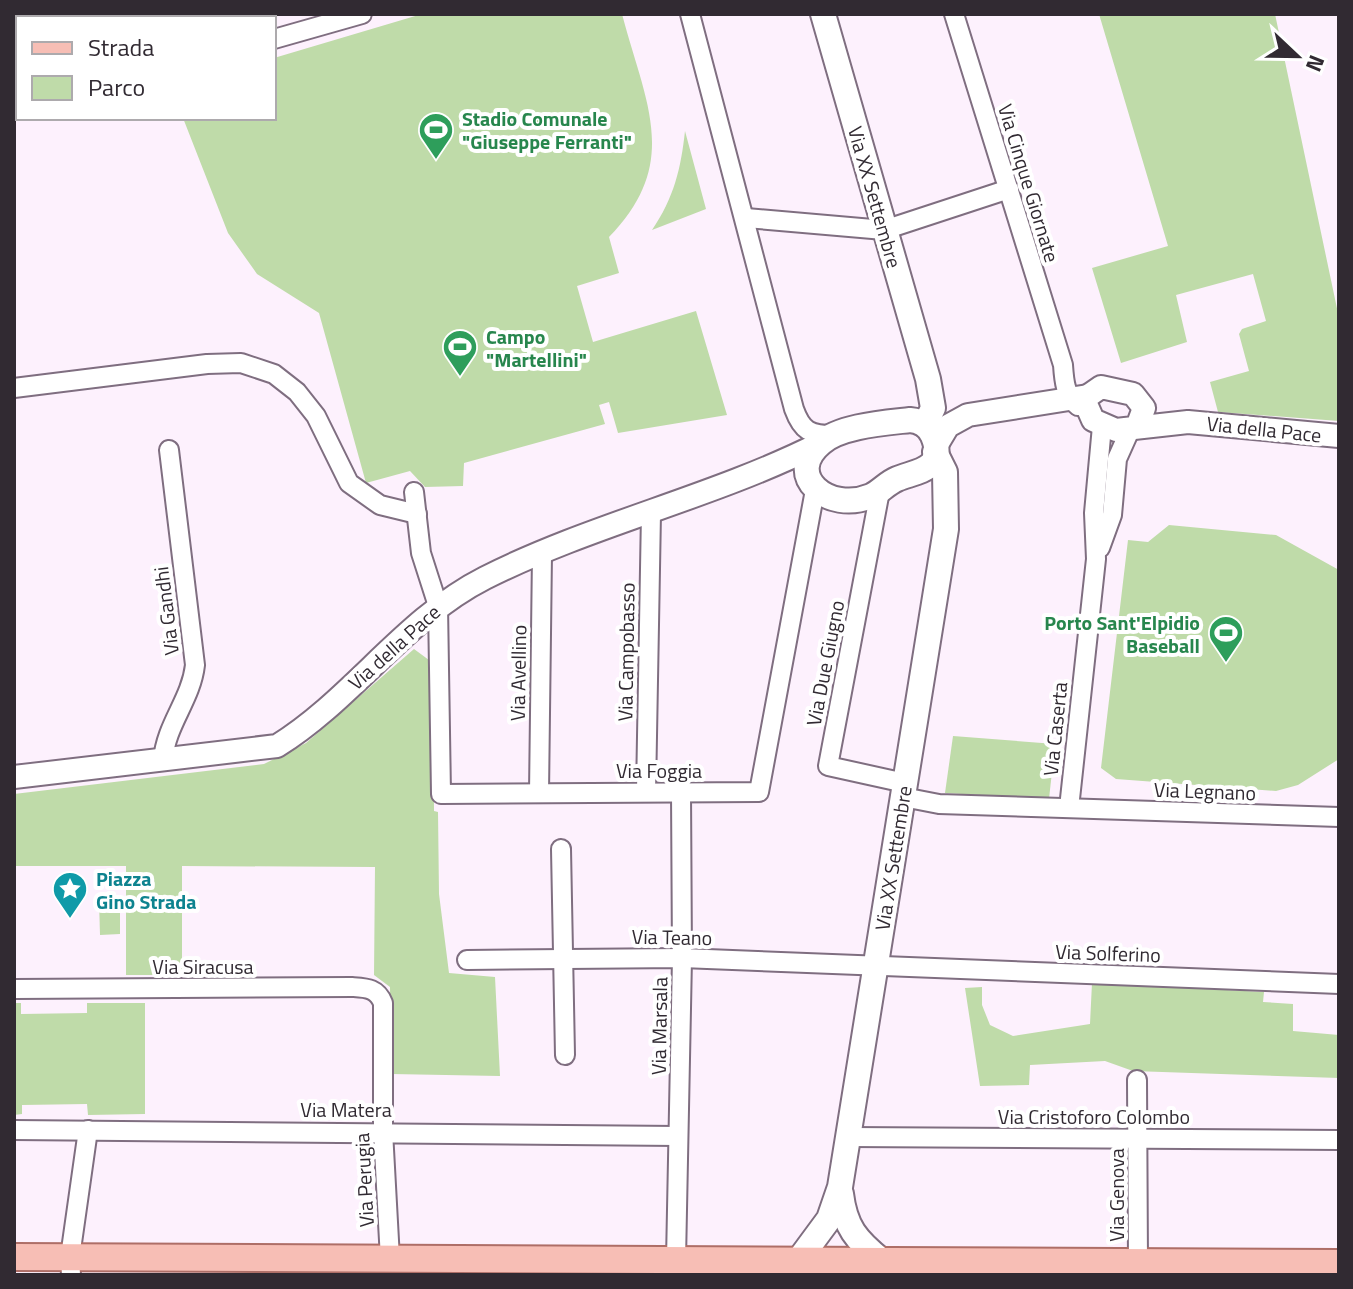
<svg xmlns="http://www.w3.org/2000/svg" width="1353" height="1289" viewBox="0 0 1353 1289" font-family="'Titillium Web',sans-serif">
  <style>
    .green { fill: #bfdba9 }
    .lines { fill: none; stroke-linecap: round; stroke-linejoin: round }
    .minor-casing { stroke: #7f6e80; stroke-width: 22 }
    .tertiary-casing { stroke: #7f6e80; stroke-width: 26 }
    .secondary-casing { stroke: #7f6e80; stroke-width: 28 }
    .primary-casing { stroke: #ae6e67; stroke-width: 30 }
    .minor { stroke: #fff; stroke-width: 18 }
    .tertiary { stroke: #fff; stroke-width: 22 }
    .secondary { stroke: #fff; stroke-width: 24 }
    .primary { stroke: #f7beb5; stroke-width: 26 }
    .labels { text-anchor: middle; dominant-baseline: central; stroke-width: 8; stroke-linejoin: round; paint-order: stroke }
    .leisure-label { font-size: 20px; font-weight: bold; fill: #27864d; stroke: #fff; text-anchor: start }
    .street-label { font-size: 20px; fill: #312a32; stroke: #fff }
    .culture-label { font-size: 20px; font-weight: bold; fill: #0d838f; stroke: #fff; text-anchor: start }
  </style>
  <rect width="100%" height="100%" fill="#fdf1fd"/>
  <g class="green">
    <path d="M422,14H622C645,102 682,162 609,237L619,273L577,286L593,342L696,311L727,415L618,433L609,402L599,405L605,424L464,463L463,486L425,487L410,471L366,483L319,313L257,274L228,233L183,118H274V58Z"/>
    <polygon points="1099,14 1275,14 1339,318 1339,421 1218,412 1210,382 1249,371 1239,334 1242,329 1266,321 1253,274 1176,295 1187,342 1121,363 1092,268 1168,246"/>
    <path d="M685,131L706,209L652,230C674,198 681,168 685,131Z"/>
    <polygon points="1169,525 1276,535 1339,570 1339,759 1298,785 1276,791 1116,779 1101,768 1128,540 1148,542"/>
    <polygon points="414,649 433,663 434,811 438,812 439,894 449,973 495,977 500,1076 391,1074 390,987 374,975 375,867 182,866 182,975 126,975 126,866 14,866 14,794 264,764 306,743"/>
    <polygon points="953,736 1055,744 1049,799 945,793"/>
    <polygon points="99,900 120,900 120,934 100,935"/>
    <polygon points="1092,983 1264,992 1263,1002 1293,1004 1293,1031 1339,1035 1339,1078 1133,1071 1105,1061 1030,1065 1029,1085 980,1086 965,988 982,987 982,1005 990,1025 1013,1036 1090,1024"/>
    <polygon points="14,1003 21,1003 21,1014 87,1013 87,1003 145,1003 145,1114 88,1115 87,1104 22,1105 22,1114 14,1115"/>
  </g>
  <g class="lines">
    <defs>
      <g id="minor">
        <path d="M690,14L794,409C802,431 810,435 833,435"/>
        <path d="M954,14L1063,365C1064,380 1065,396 1078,406"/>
        <polyline points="274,39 362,14"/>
        <polyline points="746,218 884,230 1009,189"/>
        <polyline points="14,388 207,364 241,363 274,374 297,392 316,416 349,483 380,505 417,514"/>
        <polyline points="880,491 828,766 905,783"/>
        <polyline points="414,492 421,553 438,606 441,794 759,792 815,490"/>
        <polyline points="1100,548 1112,515 1117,459 1130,430"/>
        <path d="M163,760C166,724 191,700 195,665L169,450"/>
        <polyline points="646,792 651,513"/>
        <polyline points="539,793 542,554"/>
        <polyline points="903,797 939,804 1339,817"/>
        <polyline points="1069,808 1096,559 1094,513 1102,426"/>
        <polyline points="561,849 565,1055"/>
        <polyline points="467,960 682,958 1339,984"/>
        <path d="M14,989L352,987C367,988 377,988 383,1003V1131L390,1259"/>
        <polyline points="1137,1080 1138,1263"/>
        <polyline points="14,1130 678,1136"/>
        <polyline points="848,1137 1339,1140"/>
        <polyline points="676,1260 682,958 681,792"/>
        <polyline points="71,1275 70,1257 88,1130"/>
      </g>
      <g id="tertiary">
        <polyline points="1137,427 1144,408 1133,394 1101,387 1088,396 1086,404 1093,420 1116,430 1188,422 1339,436"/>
        <polyline points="936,446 948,426 968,415 1088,396"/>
        <path d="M14,777L277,746C353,699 404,619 485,578C592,524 711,498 819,444"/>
      </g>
      <g id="secondary">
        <polyline points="823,14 928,379 933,408 925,425"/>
        <path d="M910,420C921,421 929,426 933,436C947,470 916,471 897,479C887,483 880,492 871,496C828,514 783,475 821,443C840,426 884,423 910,420Z"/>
        <path d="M841,1194C845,1227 856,1240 882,1261"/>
        <polyline points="798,1261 829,1219 840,1187 946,529 945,472 935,452"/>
      </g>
      <polyline id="primary" points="14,1257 1339,1263"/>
    </defs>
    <use href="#minor" class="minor-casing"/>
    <use href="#tertiary" class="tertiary-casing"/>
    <use href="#secondary" class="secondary-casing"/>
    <use href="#primary" class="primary-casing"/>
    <use href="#minor" class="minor"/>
    <use href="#tertiary" class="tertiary"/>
    <use href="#secondary" class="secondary"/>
    <use href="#primary" class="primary"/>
  </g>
  <defs>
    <symbol id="stadium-pin" viewBox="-11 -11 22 30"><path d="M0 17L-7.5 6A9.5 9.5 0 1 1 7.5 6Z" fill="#2e9e5b" stroke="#fff"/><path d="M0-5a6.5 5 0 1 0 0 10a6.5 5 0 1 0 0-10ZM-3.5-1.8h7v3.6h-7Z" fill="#fff"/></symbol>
    <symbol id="sight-pin" viewBox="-11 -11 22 30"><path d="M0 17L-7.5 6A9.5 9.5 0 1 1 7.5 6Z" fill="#0f9aa8" stroke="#fff"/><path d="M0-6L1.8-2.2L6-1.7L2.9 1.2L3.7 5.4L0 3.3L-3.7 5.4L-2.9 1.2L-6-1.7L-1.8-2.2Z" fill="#fff"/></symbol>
  </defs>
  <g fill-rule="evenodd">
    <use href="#stadium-pin" x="416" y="110" width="40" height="54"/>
    <use href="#stadium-pin" x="440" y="327" width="40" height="54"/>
    <use href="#stadium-pin" x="1206" y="613" width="40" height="54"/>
    <use href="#sight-pin" x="50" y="869" width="40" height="54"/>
  </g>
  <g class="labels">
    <g class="leisure-label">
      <text x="462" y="118">Stadio Comunale<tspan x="462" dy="23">"Giuseppe Ferranti"</tspan></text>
      <text x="486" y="336">Campo<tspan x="486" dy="23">"Martellini"</tspan></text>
      <text x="1200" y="622" text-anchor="end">Porto Sant'Elpidio<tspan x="1200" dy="23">Baseball</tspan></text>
    </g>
    <g class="street-label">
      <text transform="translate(1029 183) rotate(73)">Via Cinque Giornate</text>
      <text transform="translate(875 197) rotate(74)">Via XX Settembre</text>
      <text transform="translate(1264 429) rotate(6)">Via della Pace</text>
      <text transform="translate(166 611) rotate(-97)">Via Gandhi</text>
      <text transform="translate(394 647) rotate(-42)">Via della Pace</text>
      <text transform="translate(626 652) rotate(-89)">Via Campobasso</text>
      <text transform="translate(825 663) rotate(-79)">Via Due Giugno</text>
      <text transform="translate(518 673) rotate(-89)">Via Avellino</text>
      <text transform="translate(1055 729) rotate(-84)">Via Caserta</text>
      <text x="659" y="770">Via Foggia</text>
      <text transform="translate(1205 791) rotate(2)">Via Legnano</text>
      <text transform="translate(893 858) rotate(-81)">Via XX Settembre</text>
      <text transform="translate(672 937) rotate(1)">Via Teano</text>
      <text transform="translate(1108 953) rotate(2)">Via Solferino</text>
      <text x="203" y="966">Via Siracusa</text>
      <text transform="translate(659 1026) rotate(-89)">Via Marsala</text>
      <text x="346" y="1109">Via Matera</text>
      <text x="1094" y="1116">Via Cristoforo Colombo</text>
      <text transform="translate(364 1180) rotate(-93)">Via Perugia</text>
      <text transform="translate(1116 1195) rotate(-90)">Via Genova</text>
    </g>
    <g class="culture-label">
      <text x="96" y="878">Piazza<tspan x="96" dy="23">Gino Strada</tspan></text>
    </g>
  </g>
  <rect width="1353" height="1289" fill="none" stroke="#312a32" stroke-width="32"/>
  <rect x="16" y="16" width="260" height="104" fill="#ffffff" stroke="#adaaad" stroke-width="2"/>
  <rect x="32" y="42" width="40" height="12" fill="#f7beb5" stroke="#adaaad" stroke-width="2"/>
  <text x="88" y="56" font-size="24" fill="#312a32">Strada</text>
  <rect x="32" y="76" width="40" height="24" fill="#bfdba9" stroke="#adaaad" stroke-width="2"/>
  <text x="88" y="96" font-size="24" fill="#312a32">Parco</text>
  <g transform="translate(1297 56) rotate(112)" stroke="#ffffff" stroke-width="6" paint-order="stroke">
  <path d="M0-6L14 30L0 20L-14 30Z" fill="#312a32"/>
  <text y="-12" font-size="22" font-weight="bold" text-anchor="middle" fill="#312a32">N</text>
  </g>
</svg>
